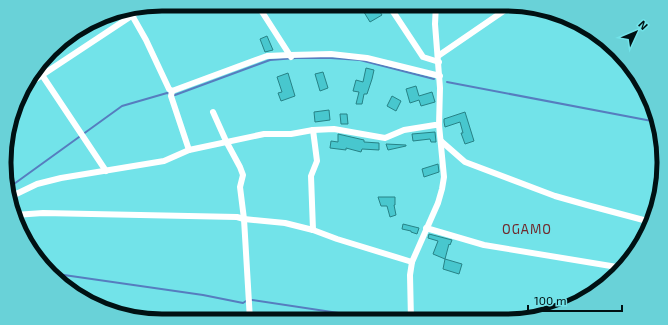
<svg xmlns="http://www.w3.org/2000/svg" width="668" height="325" viewBox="0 0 668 325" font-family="'Exo 2',sans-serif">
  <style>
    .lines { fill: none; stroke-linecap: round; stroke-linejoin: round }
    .stream { stroke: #567dbf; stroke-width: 2 }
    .building { fill: #48c7ce; stroke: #278286 }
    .street { stroke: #fff; stroke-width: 6 }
    .labels { text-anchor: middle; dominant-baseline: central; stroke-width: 3; stroke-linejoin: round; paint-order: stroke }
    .neighbourhood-label { font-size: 13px; letter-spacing: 1px; fill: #702a2d; stroke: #72e3e9 }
    .rim { fill: none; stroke: #001113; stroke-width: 5 }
  </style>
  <rect width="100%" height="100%" fill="#72e3e9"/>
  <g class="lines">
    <g class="stream">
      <polyline points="447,82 657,122"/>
      <polyline points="7,189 122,106 167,93 175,95 270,60 296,58 331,58 360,60 434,79"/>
      <polyline points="50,273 203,295 243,303 246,301"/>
      <polyline points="252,300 385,320"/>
    </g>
  </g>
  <g class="building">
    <polygon points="359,4 375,4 382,15 370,22"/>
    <polygon points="267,36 273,50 265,52 260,39"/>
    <polygon points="366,68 374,70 372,79 367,94 364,94 362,104 356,104 359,92 353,91 356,80 363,82"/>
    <polygon points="323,72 328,88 320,91 315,74"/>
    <polygon points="288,73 295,96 281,101 278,93 282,92 277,77"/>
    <polygon points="416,86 419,96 432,92 435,102 421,106 419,100 410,103 406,89"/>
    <polygon points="392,96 401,101 396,111 387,106"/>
    <polygon points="329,110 330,120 315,122 314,112"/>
    <polygon points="465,112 474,141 465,144 461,133 463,133 460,122 445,127 444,122 444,119"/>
    <polygon points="340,114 347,114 348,124 341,124"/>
    <polygon points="435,132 436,142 431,142 430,139 413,141 412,134"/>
    <polygon points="338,134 364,140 364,142 379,143 379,150 362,149 361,152 346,148 346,150 330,148 331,141 338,142"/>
    <polygon points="386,144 406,145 406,146 388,150"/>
    <polygon points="438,164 439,172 424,177 422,169"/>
    <polygon points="378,197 395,197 395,205 394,205 396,215 390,217 387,206 381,206"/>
    <polygon points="403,224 419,228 417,234 411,232 411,231 402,229"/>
    <polygon points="429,234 452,240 450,245 449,244 445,259 433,254 438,241 428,238"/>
    <polygon points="445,259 462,264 459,274 443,269"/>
  </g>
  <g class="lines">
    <g class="street">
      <polyline points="257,4 291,57"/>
      <polyline points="388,4 423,57 439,62"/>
      <polyline points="129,10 146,40 169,89 172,91"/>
      <polyline points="438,56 514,4"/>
      <polyline points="38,69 106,171"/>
      <polyline points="24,87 145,7"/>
      <polyline points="172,91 267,56 290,55 331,54 367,58 440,76"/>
      <polyline points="172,91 171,96 189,150"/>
      <polyline points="213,112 226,141 240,167 243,175 240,187 244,219 250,320"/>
      <polyline points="313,130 317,161 311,176 313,230"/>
      <polyline points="441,141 465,162 555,196 587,205 651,222"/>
      <polyline points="10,197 37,184 61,178 164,161 189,150 264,134 291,134 313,130 334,129 385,138 404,130 435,125 439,125"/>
      <polyline points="15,215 43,213 237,217 244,219 285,223 313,230 337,239 412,262"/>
      <polyline points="426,228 484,245 623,268"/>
      <polyline points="411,320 410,275 412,262 438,203 442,189 444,177 439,125 440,88 435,24 436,4"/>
    </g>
  </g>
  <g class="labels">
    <g class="neighbourhood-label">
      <text x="527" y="229">OGAMO</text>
    </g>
  </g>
  <path d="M0 0H668V325H0ZM162 11H506A151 151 0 0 1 657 162V163A151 151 0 0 1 506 314H162A151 151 0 0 1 11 163V162A151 151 0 0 1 162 11Z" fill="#69d2d8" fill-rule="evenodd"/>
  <path class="rim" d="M162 11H506A151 151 0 0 1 657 162V163A151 151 0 0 1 506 314H162A151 151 0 0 1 11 163V162A151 151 0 0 1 162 11Z"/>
  <g transform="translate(636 32) rotate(46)" stroke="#72e3e9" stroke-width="3" paint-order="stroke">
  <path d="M0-3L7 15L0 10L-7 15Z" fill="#001113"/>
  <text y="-6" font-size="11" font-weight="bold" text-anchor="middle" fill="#001113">N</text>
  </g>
  <path d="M528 305v6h94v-6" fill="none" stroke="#001113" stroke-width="2"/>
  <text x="534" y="305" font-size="12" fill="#001113" stroke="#72e3e9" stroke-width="3" paint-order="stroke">100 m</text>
</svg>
